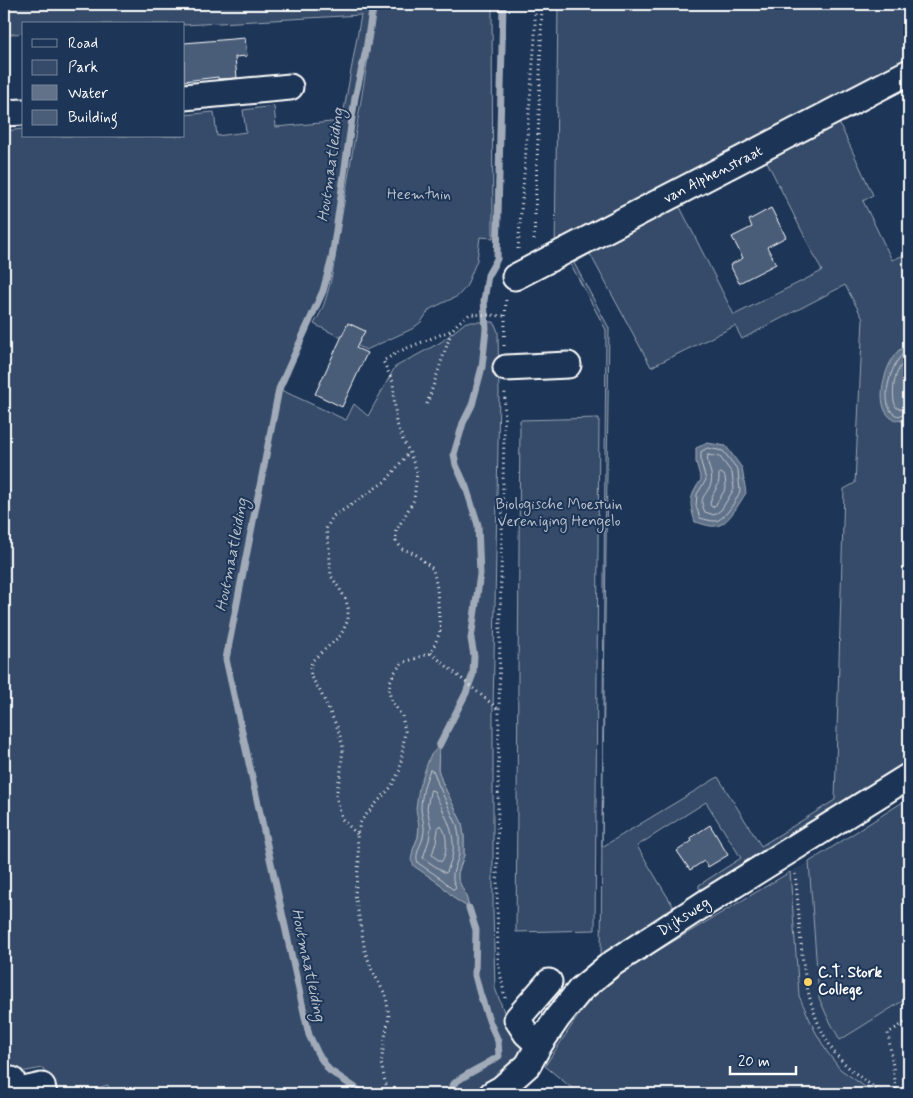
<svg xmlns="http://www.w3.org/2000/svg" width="913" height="1098" viewBox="0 0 913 1098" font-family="Mynerve,sans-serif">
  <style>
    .built { fill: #2a4161 }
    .green { fill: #364b69; stroke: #9aa5b4; fill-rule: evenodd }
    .water { fill: #617289; stroke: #a0aab8 }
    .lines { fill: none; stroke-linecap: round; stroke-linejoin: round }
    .shore { stroke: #c0c7d0; stroke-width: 1 }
    .stream { stroke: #a0aab8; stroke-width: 7 }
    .building { fill: #4a5d79; stroke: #fff }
    .minor-casing { stroke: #fff; stroke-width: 29 }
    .path { stroke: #fff; stroke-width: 3; stroke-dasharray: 1 4; stroke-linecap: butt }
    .minor { stroke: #1d3557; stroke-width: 25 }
    .poi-dot { fill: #ffd166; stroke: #1d3557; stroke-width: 2 }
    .labels { text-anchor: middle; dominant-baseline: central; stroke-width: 4; stroke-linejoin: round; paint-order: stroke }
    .street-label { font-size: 15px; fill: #fff; stroke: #1d3557 }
    .park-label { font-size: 15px; fill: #b9c0ca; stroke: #1d3557 }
    .poi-label { font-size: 15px; font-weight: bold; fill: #fff; stroke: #1d3557; text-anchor: start }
    .water-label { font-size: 16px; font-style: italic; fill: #b8c0ca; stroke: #1d3557 }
  </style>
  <rect width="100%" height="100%" fill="#1d3557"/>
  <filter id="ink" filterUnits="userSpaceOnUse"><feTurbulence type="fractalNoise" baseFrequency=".02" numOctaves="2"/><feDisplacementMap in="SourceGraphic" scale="10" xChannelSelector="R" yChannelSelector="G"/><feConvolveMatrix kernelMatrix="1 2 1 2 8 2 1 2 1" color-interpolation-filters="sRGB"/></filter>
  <g filter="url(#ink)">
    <polygon class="built" points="809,862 816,968 840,1040 909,997 909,1094 805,1094 790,872"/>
    <g class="green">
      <path d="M4,4H373L366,50L355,98L332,258L323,291L279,389L346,420L354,404L368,416L395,367L441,342L466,322H494L498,332L499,393L493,710V912L495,988L507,1020L530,1048L501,1082L477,1094H110L108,1085L75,1094H51L43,1068L4,1075V131L24,129V136H184V115L214,112L217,136L246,132L243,110L274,106L276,127L342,121L361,15L184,25V24H24V33L4,35ZM439,748L438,769L442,782L462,823L464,837V855L458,873V880L466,896L469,908L455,899L440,884L414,866L413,850L418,837L419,826Z"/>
      <path d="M377,4H492L493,238L480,237L477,260L466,287L458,296L430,309L421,322L412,329L366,350L314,324C324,309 328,292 332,275Z"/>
      <polygon points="558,4 909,4 909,66 555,253"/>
      <path d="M835,114L873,195L863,201L892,260L909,253V346L899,350L900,421L909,420V767L702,893L699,888V885L741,858L706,802L637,846L676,911L601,962L606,330L569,261L677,201L734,315L822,271L763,154ZM590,254L651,367L735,326L742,339L845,285L863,319L855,483L844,489L835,800L761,846L718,777L602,847L609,328L574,263Z"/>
      <polygon points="599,418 595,930 516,932 520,420"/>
      <polygon points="909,798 909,997 840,1040 827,1016 819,998 809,862"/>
      <polygon points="790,872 799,996 815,1031 827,1052 840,1069 875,1094 579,1094 545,1066 582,1010 595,995 632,966"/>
    </g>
    <g class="water">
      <path d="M909,346V420C903,420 895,422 890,417C874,404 885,364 898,351C901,349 906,348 909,346Z"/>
      <path d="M707,443L726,446L742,468L746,493C739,503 728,526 715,526C709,527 701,523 695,522C689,502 689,497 701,480L696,462V448Z"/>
      <polygon points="439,746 438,769 442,782 462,823 464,837 464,855 458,873 458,879 466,896 469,908 455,899 440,884 414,866 411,860 413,850 418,837 419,826 416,809 419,787 430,756"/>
    </g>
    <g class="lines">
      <g class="shore">
        <path d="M909,352C908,352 903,354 902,355C891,365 879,403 894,414C898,417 904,415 909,415"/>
        <path d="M909,358C895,366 892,387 894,401C895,404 895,406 897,408C901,410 906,409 909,409"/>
        <path d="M708,448L723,451L738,470L740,491C737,499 725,520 715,521C710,521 704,519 700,518L696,506L697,494L706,480L701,462V452Z"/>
        <path d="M708,455L720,457L732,473L734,489L721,510L714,515L705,512C697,496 708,495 711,483C714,473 705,464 708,455Z"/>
        <path d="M721,473L725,476L726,488L715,506L712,507L710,505C711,492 720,489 719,475Z"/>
        <path d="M430,770L434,772L438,784L457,825L459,837V855L453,873V880L456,887L454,889H452L443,880L418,863C414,854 421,846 423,837C426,825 422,820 421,809C421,797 425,781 430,770Z"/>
        <path d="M431,790L434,791C443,812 455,829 453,852C452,859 449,865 447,872L445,873L423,858L429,840L431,827L427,808L430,792Z"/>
        <path d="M439,826H441C448,834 448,854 441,862L432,855L436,842Z"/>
      </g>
      <g class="stream">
        <polyline points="439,746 466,693 473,674 474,656 471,639 480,574 478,525 466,487 456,465 454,454 463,423 472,405 482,367 486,329 484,301 488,275 497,259 503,4"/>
        <polyline points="364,1094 329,1070 318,1054 309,1035 226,659 279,389 323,291 332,258 355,98 366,50 373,4"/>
        <path d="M446,1094C451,1091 451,1085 456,1082C469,1072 485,1066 499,1056L498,1041L490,1023L480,994L475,975L476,930L469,908"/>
      </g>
    </g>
    <g class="building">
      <polygon points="245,38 247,56 235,57 237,78 218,79 218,77 184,81 184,43"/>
      <polygon points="771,208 786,237 767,247 776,264 739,283 730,265 743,258 732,237 752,227 749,220"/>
      <polygon points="348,323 365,331 356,348 367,353 342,407 315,394"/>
      <polygon points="710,825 728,855 708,867 704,861 690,870 677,851 692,841 690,838"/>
    </g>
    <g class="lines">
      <defs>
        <g id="minor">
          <polyline points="184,97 290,87"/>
          <polyline points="4,113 24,112"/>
          <polyline points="515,277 909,72"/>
          <polyline points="506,368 568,365"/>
          <polyline points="539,1045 526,1033 517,1019 549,982"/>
          <polyline points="4,1081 12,1080 15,1092 42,1086 44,1094"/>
          <polyline points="492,1094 501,1089 528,1065 539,1045 558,1017 580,990 610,965 707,902 909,776"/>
        </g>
      </defs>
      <use href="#minor" class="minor-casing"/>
      <g class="path">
        <polyline points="534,240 539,112 542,4"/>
        <polyline points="518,249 535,38 535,4"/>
        <polyline points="504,346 506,298"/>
        <polyline points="427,404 452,330 458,323 470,314 505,316"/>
        <polyline points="431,653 499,710"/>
        <polyline points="357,834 342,819 336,796 341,770 343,747 338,729 319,689 311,677 310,667 313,660 341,635 348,620 348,608 346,600 341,591 331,576 329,546 326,529 333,516 345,509 387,480 409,452"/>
        <path d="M795,874C802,930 798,989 826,1039C829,1043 831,1048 834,1052C848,1069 866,1082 884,1094"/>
        <polyline points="505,998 498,962 497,891 500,624 505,390"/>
        <polyline points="390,1094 385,1082 381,1063 385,1037 389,1017 386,996 372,970 365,951 355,894 359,861 357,834 361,821 372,808 391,787 400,770 405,731 402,716 392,702 389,692 390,682 394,673 402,663 431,653 440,632 437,588 433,569 414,553 402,549 396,541 396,531 414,500 417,472 409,451 403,440 396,421 393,382 383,361 400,351 452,330"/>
        <polyline points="897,1094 888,1033 909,1020"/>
      </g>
      <use href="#minor" class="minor"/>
    </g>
  </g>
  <circle class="poi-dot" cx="808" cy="982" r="5"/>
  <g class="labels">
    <g class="street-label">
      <text transform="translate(713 175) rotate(-27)">van Alphenstraat</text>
      <text transform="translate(684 917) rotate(-33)">Dijksweg</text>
    </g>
    <g class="park-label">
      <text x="419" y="195">Heemtuin</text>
      <text x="559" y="505">Biologische Moestuin<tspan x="559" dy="17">Vereniging Hengelo</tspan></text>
    </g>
    <g class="poi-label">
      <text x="818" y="973">C.T. Stork<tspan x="818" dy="17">College</tspan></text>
    </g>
    <g class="water-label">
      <text transform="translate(331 165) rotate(-82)">Houtmaatleiding</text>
      <text transform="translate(232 555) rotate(-79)">Houtmaatleiding</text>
      <text transform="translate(308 965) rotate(78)">Houtmaatleiding</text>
    </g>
  </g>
  <rect width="913" height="1098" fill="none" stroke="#1d3557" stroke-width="20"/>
  <rect x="10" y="10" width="893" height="1078" fill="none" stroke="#fff" stroke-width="2" filter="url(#ink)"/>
  <rect x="22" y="22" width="162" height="115" fill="#1d3557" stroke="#77869a"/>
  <rect x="32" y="39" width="25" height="8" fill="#1d3557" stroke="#77869a"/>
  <text x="68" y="48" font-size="15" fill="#ffffff">Road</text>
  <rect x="32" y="60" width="25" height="15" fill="#364b69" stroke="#77869a"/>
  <text x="68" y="72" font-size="15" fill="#ffffff">Park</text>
  <rect x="32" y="85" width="25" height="15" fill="#617289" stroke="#77869a"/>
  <text x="68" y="98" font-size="15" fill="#ffffff">Water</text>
  <rect x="32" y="110" width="25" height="15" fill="#4a5d79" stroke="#77869a"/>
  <text x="68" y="122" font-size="15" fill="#ffffff">Building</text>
  <path d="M730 1066v8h66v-8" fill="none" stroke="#ffffff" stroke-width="2.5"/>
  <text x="738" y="1066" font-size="15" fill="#ffffff" stroke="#1d3557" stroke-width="4" paint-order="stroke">20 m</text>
</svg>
